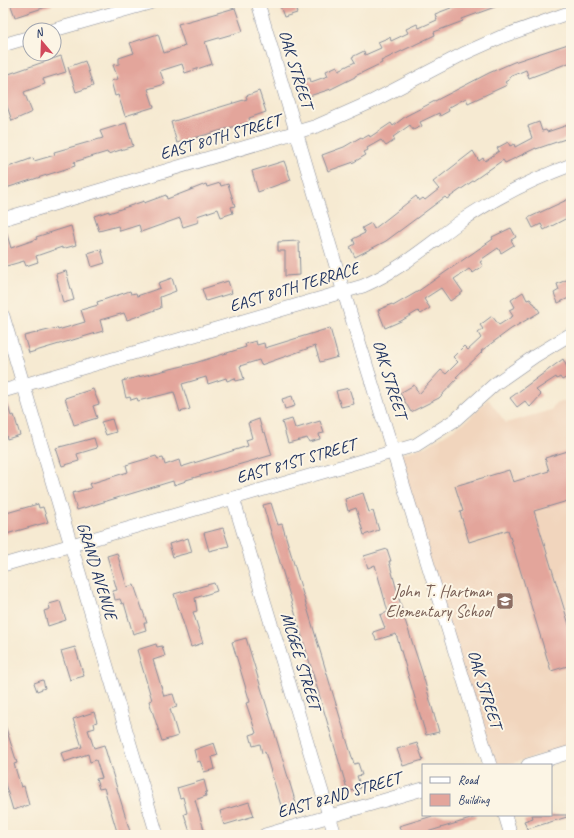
<svg xmlns="http://www.w3.org/2000/svg" width="574" height="838" viewBox="0 0 574 838" font-family="Caveat,sans-serif">
  <style>
    .built { fill: #f1d5bd }
    .building { fill: #e3a59b }
    .lines { fill: none; stroke-linecap: round; stroke-linejoin: round }
    .street-casing { stroke: #888c98; stroke-width: 14 }
    .street { stroke: #fff; stroke-width: 13 }
    .labels { text-anchor: middle; dominant-baseline: central; stroke-width: 4; stroke-linejoin: round; paint-order: stroke }
    .street-label { font-size: 17px; fill: #1b2f5e; stroke: #fcf5e5 }
    .education-label { font-size: 17px; fill: #785e54; stroke: #fcf5e5; text-anchor: end }
  </style>
  <rect width="100%" height="100%" fill="#fcf5e5"/>
  <filter id="ink" filterUnits="userSpaceOnUse"><feTurbulence type="fractalNoise" baseFrequency=".025" numOctaves="2"/><feDisplacementMap in="SourceGraphic" scale="8" xChannelSelector="R" yChannelSelector="G"/><feConvolveMatrix kernelMatrix="1 2 1 2 8 2 1 2 1" color-interpolation-filters="sRGB"/></filter>
  <filter id="wash" filterUnits="userSpaceOnUse"><feTurbulence type="fractalNoise" baseFrequency=".012" numOctaves="4" result="noise"/><feDisplacementMap in="SourceGraphic" scale="16" xChannelSelector="R" yChannelSelector="G"/><feGaussianBlur stdDeviation="0.9" result="paint"/><feColorMatrix in="noise" values="0 0 0 0 0 0 0 0 0 0 0 0 0 0 0 0 0 1.4 0 .05"/><feComposite in="paint" operator="in"/></filter>
  <g filter="url(#wash)">
    <rect width="100%" height="100%" fill="#f6ead2"/>
    <polygon class="built" points="488,399 506,423 551,410 555,404 571,399 571,746 506,765 490,765 395,456 427,446 468,420"/>
    <g id="blocks">
      <g class="building">
        <polygon points="10,3 51,3 52,5 15,17"/>
        <polygon points="279,3 293,3 297,13 284,17"/>
        <polygon points="464,3 503,4 462,19 463,21 434,32 435,35 381,61 382,63 355,76 355,77 331,89 303,98 298,83 310,78 311,82 328,76 326,71 337,66 339,70 355,62 352,57 364,51 365,55 381,48 378,42 390,37 391,41 408,33 406,29 417,24 419,28 437,20 435,14"/>
        <polygon points="235,8 243,31 205,42 212,64 185,73 182,64 160,71 165,84 148,89 154,107 125,116 118,95 115,96 111,81 118,79 113,65 119,64 119,58 134,53 130,43 158,34 164,53 185,46 178,24"/>
        <polygon points="571,43 571,62 529,78 526,70 509,77 510,79 505,82 507,85 468,103 466,98 448,108 449,111 440,116 439,113 420,122 422,126 413,130 410,125 393,137 395,140 386,146 381,140 367,148 368,150 364,152 366,155 354,162 328,171 322,155 344,147 361,137 362,139 369,135 370,137 391,123 393,126 406,116 489,73 514,62"/>
        <polygon points="61,56 66,72 43,79 45,84 24,92 32,112 12,121 5,100 3,101 3,76"/>
        <polygon points="85,61 93,86 76,92 68,67"/>
        <polygon points="259,91 266,112 249,118 250,122 177,143 171,122 247,99 246,96"/>
        <polygon points="539,122 542,131 546,130 547,132 571,124 571,137 536,149 536,148 505,163 503,160 447,199 445,197 386,241 355,257 350,247 355,244 353,239 365,233 362,228 371,223 374,229 416,196 419,201 423,198 425,200 439,189 433,182 473,151 479,161 483,158 485,161 499,151 497,148 508,142 510,146 514,144 515,147 532,138 528,126"/>
        <polygon points="126,123 133,146 108,154 107,152 74,162 75,166 3,189 3,169 33,158 34,161 55,155 54,152 103,138 100,131"/>
        <polygon points="284,161 291,180 258,192 252,171"/>
        <polygon points="220,183 221,186 228,184 235,206 231,207 233,213 221,217 218,209 197,216 199,222 183,227 180,218 141,232 139,225 120,231 118,226 99,231 94,216 109,211 109,213 144,201 144,203 166,195 167,199 206,184 207,187"/>
        <polygon points="571,198 571,216 544,230 541,224 533,228 528,218"/>
        <polygon points="71,226 76,245 62,249 62,247 39,255 36,256 38,262 26,266 24,261 3,267 3,229 5,228 11,248 37,239 36,237"/>
        <polygon points="511,228 516,237 511,240 514,245 501,253 498,248 482,259 483,260 480,262 483,266 473,273 469,269 454,279 463,292 450,301 441,288 424,299 430,308 421,314 418,311 401,321 385,328 378,310 392,304 393,306 417,292 493,239 492,237"/>
        <polygon points="299,241 300,275 285,276 285,251 278,251 278,242"/>
        <polygon points="101,249 105,263 92,267 88,253"/>
        <polygon points="66,271 74,300 63,303 56,274"/>
        <polygon points="172,278 176,291 160,297 161,308 127,320 124,313 100,320 103,331 29,353 24,336 57,328 58,330 85,322 81,310 98,305 97,302 130,291 131,294 136,293 137,296 160,288 158,283"/>
        <polygon points="571,278 571,297 558,303 554,293 559,290 557,284"/>
        <polygon points="228,281 232,293 206,301 202,289"/>
        <polygon points="523,292 527,300 530,299 533,303 534,303 540,312 511,329 481,351 482,352 456,377 458,378 439,398 411,412 400,393 414,385 419,394 441,370 446,374 458,362 453,357 464,346 468,350 481,338 478,333 483,329 480,325 492,316 499,325 513,316 509,310 515,307 511,300"/>
        <polygon points="330,328 338,357 320,362 315,346 261,365 259,360 240,366 244,379 236,381 235,378 227,381 226,378 208,384 206,377 182,384 190,409 180,412 174,392 138,401 137,398 131,400 130,397 126,398 122,381 195,363 246,347 245,344 256,341 257,345 264,343 265,348"/>
        <polygon points="563,359 571,375 562,380 560,377 557,379 556,377 536,390 541,395 530,407 525,401 517,407 510,398"/>
        <polygon points="349,388 354,404 341,407 336,391"/>
        <polygon points="93,389 99,404 93,406 97,418 74,425 65,398"/>
        <polygon points="292,396 295,406 285,409 282,399"/>
        <polygon points="3,399 6,399 11,416 14,415 20,435 7,439 3,425"/>
        <polygon points="112,419 116,432 106,435 101,422"/>
        <polygon points="259,419 263,433 265,432 272,455 186,480 186,481 174,485 173,481 77,510 72,493 91,488 89,484 128,472 126,465 156,456 158,459 163,458 165,465 179,460 181,467 248,446 246,440 252,438 248,423"/>
        <polygon points="292,419 295,428 297,428 320,421 324,433 319,434 320,439 309,442 307,438 288,443 282,422"/>
        <polygon points="94,438 97,448 77,454 79,461 62,466 56,448"/>
        <polygon points="571,450 571,500 534,511 571,631 571,665 551,671 508,530 469,542 460,512 463,511 455,486 509,470 513,482 549,471 545,458"/>
        <polygon points="363,493 369,512 373,511 379,530 364,535 356,508 348,511 345,499"/>
        <polygon points="271,503 278,525 282,524 354,764 358,763 362,775 357,776 361,788 348,792 263,505"/>
        <polygon points="38,504 39,508 43,507 48,522 3,535 3,514"/>
        <polygon points="223,528 229,546 209,551 204,533"/>
        <polygon points="188,538 192,552 173,557 169,544"/>
        <polygon points="387,549 391,561 389,561 404,617 422,672 439,732 426,735 396,634 376,640 373,632 385,628 380,615 388,612 375,565 368,568 364,556"/>
        <polygon points="117,553 127,587 134,585 147,623 144,623 146,630 133,634 124,603 122,604 120,599 115,600 113,591 117,590 107,556"/>
        <polygon points="214,583 217,591 195,598 197,611 193,612 203,643 191,647 174,594"/>
        <polygon points="60,601 66,620 48,626 44,611 50,609 49,604"/>
        <polygon points="246,638 297,807 283,812 265,752 262,753 260,744 253,746 250,735 256,733 246,703 250,702 232,642"/>
        <polygon points="156,644 157,647 162,646 165,656 153,660 164,696 173,694 177,707 170,709 178,736 162,741 149,701 152,700 137,650"/>
        <polygon points="75,647 84,676 70,680 61,651"/>
        <polygon points="43,680 45,688 37,691 34,683"/>
        <polygon points="94,712 97,722 94,723 95,728 88,730 94,748 104,745 131,835 118,835 104,788 99,789 96,779 102,778 96,760 90,762 88,754 64,762 61,753 82,747 73,719"/>
        <polygon points="5,725 17,763 14,764 21,787 24,786 29,805 13,810 3,777 3,726"/>
        <polygon points="214,743 218,755 212,757 215,769 204,772 200,761 197,762 194,750"/>
        <polygon points="417,743 423,760 403,766 397,749"/>
        <polygon points="204,780 207,792 205,792 206,796 195,800 205,833 191,835 184,814 187,813 183,797 180,798 177,788"/>
        <polygon points="249,802 254,816 224,825 220,811"/>
        <polygon points="436,815 477,815 477,817 417,835 402,835 399,826"/>
        <polygon points="532,815 567,815 567,817 527,829 524,821 533,818"/>
      </g>
    </g>
  </g>
  <g filter="url(#ink)">
    <use href="#blocks" fill-opacity="0" stroke="#888c98" stroke-width="1"/>
    <g class="lines">
      <defs>
        <g id="street">
          <polyline points="258,3 344,293 490,765"/>
          <polyline points="54,30 149,3"/>
          <polyline points="3,45 30,37"/>
          <polyline points="3,219 317,126 371,102 463,54 501,37 571,12"/>
          <polyline points="3,316 157,835"/>
          <path d="M3,391L363,286C398,271 426,247 457,224C492,199 531,180 571,165"/>
          <polyline points="233,498 335,835"/>
          <polyline points="3,565 416,445 455,420 495,384 535,356 571,334"/>
          <polyline points="528,765 571,752"/>
          <polyline points="505,815 511,835"/>
          <polyline points="265,835 423,789"/>
        </g>
      </defs>
      <use href="#street" class="street-casing"/>
      <use href="#street" class="street"/>
    </g>
  </g>
  <defs>
    <symbol id="school-square" viewBox="-11 -11 22 22"><rect x="-9" y="-9" width="18" height="18" rx="4" fill="#8d6e63" stroke="#fcf5e5"/><path d="M0-5L7-2L0 1L-7-2ZM-4 1L0 2.5L4 1V4Q0 6-4 4Z" fill="#fff"/></symbol>
  </defs>
  <g fill-rule="evenodd">
    <use href="#school-square" x="495" y="591" width="20" height="20"/>
  </g>
  <g class="labels">
    <g class="street-label">
      <text transform="translate(296 69) rotate(73)">OAK STREET</text>
      <text transform="translate(220 137) rotate(-16)">EAST 80TH STREET</text>
      <text transform="translate(294 287) rotate(-17)">EAST 80TH TERRACE</text>
      <text transform="translate(390 379) rotate(73)">OAK STREET</text>
      <text transform="translate(296 461) rotate(-16)">EAST 81ST STREET</text>
      <text transform="translate(97 571) rotate(73)">GRAND AVENUE</text>
      <text transform="translate(301 661) rotate(73)">MCGEE STREET</text>
      <text transform="translate(485 689) rotate(73)">OAK STREET</text>
      <text transform="translate(339 795) rotate(-16)">EAST 82ND STREET</text>
    </g>
    <g class="education-label">
      <text x="492" y="591">John T. Hartman<tspan x="492" dy="20">Elementary School</tspan></text>
    </g>
  </g>
  <rect width="574" height="838" fill="none" stroke="#fcf5e5" stroke-width="16"/>
  <rect x="422" y="764" width="130" height="52" fill="#fcf5e5" stroke="#a2a6af"/>
  <rect x="430" y="777" width="20" height="6" fill="#ffffff" stroke="#a2a6af"/>
  <text x="458" y="784" font-size="12" fill="#1b2f5e">Road</text>
  <rect x="430" y="794" width="20" height="12" fill="#e3a59b" stroke="#a2a6af"/>
  <text x="458" y="804" font-size="12" fill="#1b2f5e">Building</text>
  <g transform="translate(42 42) rotate(341)"><circle r="19" fill="#fcf5e5" stroke="#a2a6af"/>
  <path d="M0-3L7 15L0 10L-7 15Z" fill="#d1495b"/>
  <text y="-6" font-size="11" font-weight="bold" text-anchor="middle" fill="#1b2f5e">N</text>
  </g>
</svg>
